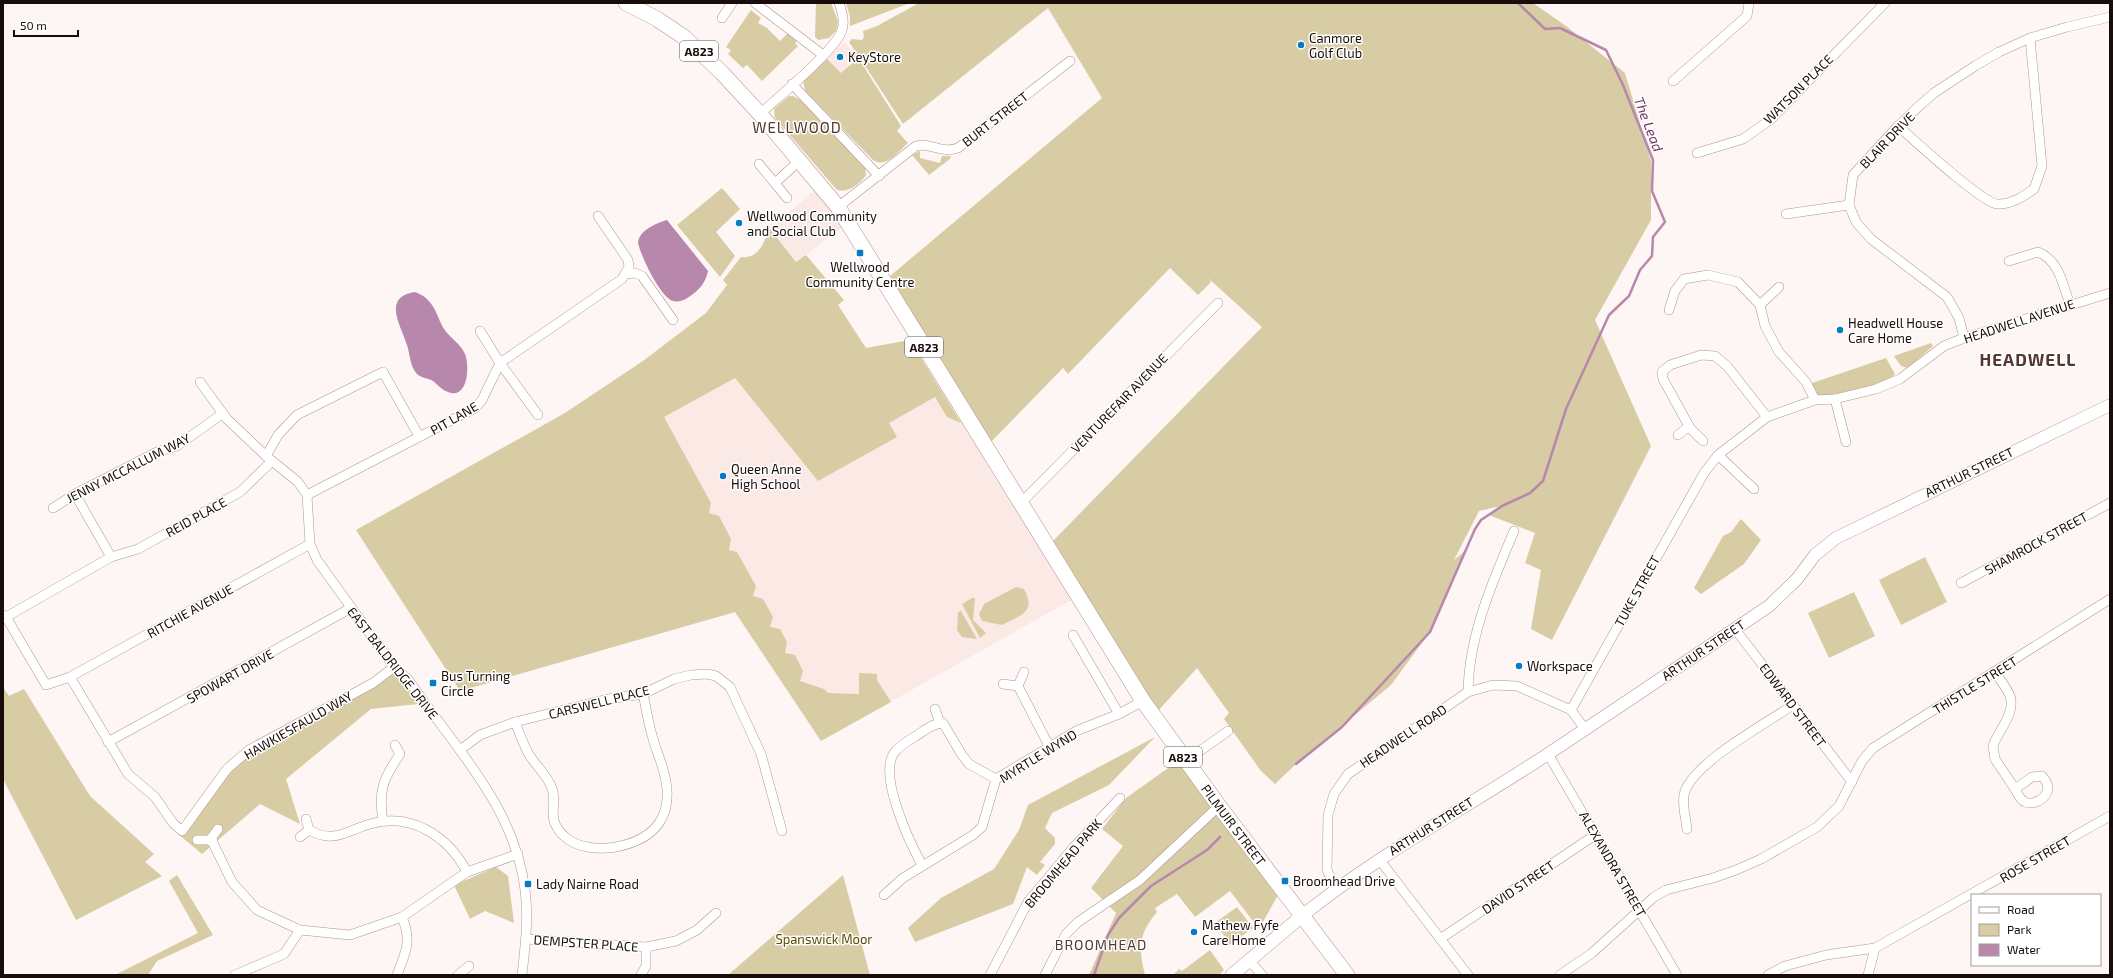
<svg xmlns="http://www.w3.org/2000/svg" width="2113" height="978" viewBox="0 0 2113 978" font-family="'Exo 2',sans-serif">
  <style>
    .built { fill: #fbe9e5 }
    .green { fill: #d8cca4 }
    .water { fill: #b788ac }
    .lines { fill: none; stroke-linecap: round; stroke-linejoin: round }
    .stream { stroke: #b788ac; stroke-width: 2.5 }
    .minor-casing { stroke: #b5948c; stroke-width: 10 }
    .tertiary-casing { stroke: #b5948c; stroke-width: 13 }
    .secondary-casing { stroke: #b5948c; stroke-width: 14 }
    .primary-casing { stroke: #b5948c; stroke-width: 16 }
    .minor { stroke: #fff; stroke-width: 9 }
    .tertiary { stroke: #fff; stroke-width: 12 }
    .secondary { stroke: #fff; stroke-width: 13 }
    .primary { stroke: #fff; stroke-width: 15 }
    .poi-dot { fill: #097bc5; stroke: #fff; stroke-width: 1.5 }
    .labels { text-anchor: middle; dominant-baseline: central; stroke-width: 3; stroke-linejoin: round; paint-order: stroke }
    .shield { fill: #fff; stroke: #5d5654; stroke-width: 1 }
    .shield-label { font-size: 12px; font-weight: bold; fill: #180d0a }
    .poi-label { font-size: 13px; fill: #180d0a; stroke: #fff; text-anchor: start }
    .street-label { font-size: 13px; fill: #180d0a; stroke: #fff }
    .park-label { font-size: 13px; fill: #5c4a01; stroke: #fff }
    .water-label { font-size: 14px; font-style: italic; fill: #703565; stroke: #fff }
    .neighbourhood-label { font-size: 14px; letter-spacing: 1px; fill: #543831; stroke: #fff }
    .quarter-label { font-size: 15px; letter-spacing: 1px; fill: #543831; stroke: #fff }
    .district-label { font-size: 17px; font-weight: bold; letter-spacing: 1px; fill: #543831; stroke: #fff }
  </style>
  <rect width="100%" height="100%" fill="#fdf6f4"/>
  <g class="built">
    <polygon points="844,42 852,51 850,56 854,62 841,74 826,58"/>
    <polygon points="816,189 842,227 797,262 770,229"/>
    <polygon points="706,313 866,348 910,340 1073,599 821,741 735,612 460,691 356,530 565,413 643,361"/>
  </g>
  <g class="green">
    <polygon points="816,3 831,3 838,21 836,31 829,38 818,40 815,37"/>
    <polygon points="846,3 910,3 850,26 850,16"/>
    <polygon points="919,3 1533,3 1566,26 1625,73 1651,161 1651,220 1595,320 1651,446 1552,640 1531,629 1541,570 1525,563 1535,533 1489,515 1501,506 1479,511 1454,560 1466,550 1430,632 1391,685 1296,764 1275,784 1261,771 1224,719 1229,713 1197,668 1157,712 1050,544 1262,327 1208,278 1211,282 1198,295 1170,268 1068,374 1063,368 990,443 890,276 1102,98 1048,8 903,124 864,64 872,57 863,63 849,42 852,39 862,40 864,37 863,31 877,26"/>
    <polygon points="751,10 761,18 758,23 767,28 780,41 789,32 798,39 795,43 798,46 762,81 747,65 743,68 728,54 731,50 726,47"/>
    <path d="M854,51L901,126L897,131L908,143C899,151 886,169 873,160L809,95L805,90L803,81L826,58L841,73L854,62L850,56Z"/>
    <path d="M789,96H793L802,101L865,167L866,175C860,184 848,193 837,190L775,118L774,109Z"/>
    <polygon points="920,151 920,158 940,163 942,156 950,156 951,158 929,175 912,155"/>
    <polygon points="722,188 740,209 716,232 735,256 720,277 677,225"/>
    <path d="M770,229L796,262L806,255L844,300L838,305L866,348L910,340L961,423L947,417L935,397L889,423L897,437L818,481L735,378L664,417L711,503L709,513L719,516L731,539L729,550L737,552L756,586L753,596L763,599L773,617L770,627L780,629L787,642L785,653L795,655L803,671L800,681L824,689L828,693L859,694V673L877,674V680L891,702L821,741L735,612L460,691L356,530L565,413L643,361L706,313L727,285L723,280L741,257C759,259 763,243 770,229Z"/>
    <polygon points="1931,343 1933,346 1908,368 1901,366 1894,356"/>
    <path d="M1886,358L1895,374C1888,386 1837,393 1822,396L1816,394L1812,383Z"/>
    <polygon points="1741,519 1761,540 1744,564 1701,594 1694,588 1723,536 1731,532"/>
    <polygon points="1925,557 1947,602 1901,625 1879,580"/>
    <path d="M1016,587L1024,589C1037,613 1020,615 1002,625L982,621L979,614L984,604Z"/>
    <polygon points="1854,592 1875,636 1829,658 1808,613"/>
    <polygon points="972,598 975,598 973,620 986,633 980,638 962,604"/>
    <polygon points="961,611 977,639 962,637 957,630 958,612"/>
    <polygon points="394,667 418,704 371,709 286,779 300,824 260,804 202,854 177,833 229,767"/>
    <polygon points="3,687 9,696 24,689 90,796 154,854 145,862 162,876 76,920 3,779"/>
    <polygon points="1155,737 1109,785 1052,813 1045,828 1055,838 1055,844 1040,862 1045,865 1037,875 1027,867 1013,904 915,942 908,928 941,898 994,869 1019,830 1028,805"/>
    <path d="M1178,761L1278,895L1259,929L1230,891L1195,917L1177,894L1155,908L1157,912C1139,933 1138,948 1145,975H1089L1116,913L1091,888L1123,846L1102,829L1126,798Z"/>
    <polygon points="496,867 508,876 514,923 485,911 470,919 454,885"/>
    <polygon points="177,875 213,935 157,961 148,975 115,975 198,933 169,881"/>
    <polygon points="843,875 870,975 728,975"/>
    <polygon points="1237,907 1253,928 1228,946 1227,944 1229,942 1220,930 1217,932 1212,925"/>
    <polygon points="1210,950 1224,970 1219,975 1173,975 1179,969 1182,971"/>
  </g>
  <g class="water">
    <path d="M667,220L708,271C706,281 701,288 693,294C688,298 681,303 673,301C660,297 641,256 638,243C639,230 657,223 667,220Z"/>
    <path d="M415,292C420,294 424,296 428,300C436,308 438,319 444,329C450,338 461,344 465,354C470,366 468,400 448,392C442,390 438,385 433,381C428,378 421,378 417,374C410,367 410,354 407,345C402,327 381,297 415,292Z"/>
  </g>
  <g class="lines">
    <g class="stream">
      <polyline points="1296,764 1342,727 1430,632 1475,529 1481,520 1502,506 1530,493 1543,481 1566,409 1609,315 1629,296 1640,270 1652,256 1653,237 1665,222 1652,191 1653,160 1623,85 1606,50 1560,28 1545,29 1518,3"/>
      <polyline points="1094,975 1108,935 1119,918 1151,886 1207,850 1220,837"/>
    </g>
    <defs>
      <g id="minor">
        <polyline points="755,3 823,55"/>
        <polyline points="722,18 732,3"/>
        <polyline points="1673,81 1747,16 1749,3"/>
        <polyline points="792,84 879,176"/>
        <path d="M760,114C777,98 837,49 842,30C845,22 842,11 839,3"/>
        <path d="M1898,126C1914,140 1981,202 1997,204C2011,205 2024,196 2034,189L2042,166L2030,38"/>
        <polyline points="1697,153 1743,139 1770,120 1885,3"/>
        <polyline points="759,164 787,198"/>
        <polyline points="775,183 799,161"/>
        <path d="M838,207L916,146C932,142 939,154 958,148L1070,61"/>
        <polyline points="1786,214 1849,205"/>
        <path d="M2009,261L2038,252C2060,261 2062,284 2070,304"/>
        <polyline points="626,274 635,273 642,276 673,320"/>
        <polyline points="1760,305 1779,287"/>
        <polyline points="1669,310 1675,291 1684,279 1708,275 1738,282 1760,305 1765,326 1779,352 1806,382 1815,400"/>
        <polyline points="480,331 500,363 538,415"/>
        <polyline points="1964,338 1959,318 1947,297 1871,239 1856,222 1849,205 1853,175 1898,126 1918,107 1934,93 1975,66 1999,52 2030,38 2067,27 2110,17"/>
        <path d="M200,382L227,419L266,456L298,482L307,495L310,544L317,560L394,667L408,679C453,746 515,806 525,890C529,918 525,947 522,975"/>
        <polyline points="1835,399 1846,442"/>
        <polyline points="1678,435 1689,426"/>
        <polyline points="1703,441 1690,428 1663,379 1662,372 1670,365 1701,355 1715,356 1727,366 1767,417"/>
        <polyline points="1718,455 1754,489"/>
        <polyline points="266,456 278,435 297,415 383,372 419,436"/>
        <polyline points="75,494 111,557"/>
        <polyline points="307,495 475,408 482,400 500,363 622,279 629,267 628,260 598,216"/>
        <polyline points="1021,503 1218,303"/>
        <polyline points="53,508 75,494 157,452 177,446 222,414"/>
        <polyline points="1961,583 2110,503"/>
        <polyline points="3,615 6,617 46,685 70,677 310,544"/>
        <polyline points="6,617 111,557 138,549 240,492 272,461"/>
        <polyline points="1735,629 1852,782"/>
        <polyline points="1073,635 1119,714"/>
        <path d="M1995,672C2000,680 2007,688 2010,696C2016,713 1998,731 1993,746L1995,759L2015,789L2032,777L2042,776C2059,794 2034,807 2025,802C2020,800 2017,793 2015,789"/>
        <polyline points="70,677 128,774 155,797 173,823 182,831 227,769 249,750 373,683 394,667"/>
        <polyline points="1003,684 1018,686 1024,672"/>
        <polyline points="1018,686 1049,746"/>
        <path d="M1468,692C1469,635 1492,583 1514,531"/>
        <polyline points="935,709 940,723"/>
        <path d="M515,722C519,732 523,743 528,753C535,765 547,775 552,788C558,806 545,818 564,836C576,848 599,850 616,847C657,839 675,814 664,773C661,760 655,748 652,735C648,722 646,707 643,694"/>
        <polyline points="1585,729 1571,710 1704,473 1718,455 1767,417 1815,400 1835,399 1876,389 1900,379 1944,346 1964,338 2110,293"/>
        <polyline points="108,742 351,608"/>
        <polyline points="460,750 480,735 515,722 608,699 643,694 674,679 691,675 707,674 716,676 730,687 761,754 782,831"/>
        <polyline points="1548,754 1677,975"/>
        <polyline points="1186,761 1228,731"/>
        <path d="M306,819L309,830C334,844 346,831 370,824C411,812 448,836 467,872"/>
        <path d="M383,821C378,791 383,779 400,754L395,745"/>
        <path d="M1687,829C1686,819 1682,805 1684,795C1689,765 1767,723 1793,705"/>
        <polyline points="300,837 309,830"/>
        <polyline points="197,840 209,840 213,843 232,882 257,910 300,930 350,935 402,917 467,872 518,854"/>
        <polyline points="213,843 212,837 218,829"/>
        <polyline points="1379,859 1468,975"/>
        <path d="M922,865C910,843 878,776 894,753C899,746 909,740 916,736C924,731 933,723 943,723L962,755L969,764L996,779"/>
        <polyline points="1336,888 1327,870 1328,815 1334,794 1348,774 1468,692 1493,685 1517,686 1571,710"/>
        <polyline points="884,895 903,878 973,835 982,827 996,779 1076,731 1119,714 1143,701"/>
        <polyline points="526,939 646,947 676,941 697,930 716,913"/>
        <polyline points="1440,939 1595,835"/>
        <polyline points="1249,960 1262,975"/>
        <polyline points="235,975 284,954 300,930"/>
        <path d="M397,975C406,952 412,941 402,917"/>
        <polyline points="458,975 469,966"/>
        <polyline points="641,975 646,966 646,947"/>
        <polyline points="990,975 1028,902 1073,848 1120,798"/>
        <polyline points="1045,975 1066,934 1078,922 1140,880 1219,806"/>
        <polyline points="1560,975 1592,953 1654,897 1666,890 1713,878 1736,870 1761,859 1817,827 1839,806 1862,761 1873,748 2110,599"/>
        <polyline points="1768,975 1785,966 1826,955 1875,948 2110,816"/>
        <polyline points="1868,975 1875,948"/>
      </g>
      <path id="tertiary" d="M1303,915C1379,854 1466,808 1548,754C1622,705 1696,655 1769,606L1797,579L1815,555L1836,538L2110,405"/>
      <polyline id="secondary" points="1232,975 1303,915"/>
      <g id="primary">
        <path id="s1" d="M626,3L657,19L684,37L722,73L760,114L838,207L1143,701L1219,806L1347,975"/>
      </g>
    </defs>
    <use href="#minor" class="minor-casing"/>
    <use href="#tertiary" class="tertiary-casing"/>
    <use href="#secondary" class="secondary-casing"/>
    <use href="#primary" class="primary-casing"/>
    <use href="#minor" class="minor"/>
    <use href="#tertiary" class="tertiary"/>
    <use href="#secondary" class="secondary"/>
    <use href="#primary" class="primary"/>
  </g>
  <g class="poi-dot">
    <circle cx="1301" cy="45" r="4"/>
    <circle cx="840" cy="57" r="4"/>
    <circle cx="739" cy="223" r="4"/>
    <rect x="856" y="249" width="8" height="8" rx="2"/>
    <circle cx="1840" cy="330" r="4"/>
    <circle cx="723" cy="476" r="4"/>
    <circle cx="1519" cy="666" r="4"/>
    <rect x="429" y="679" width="8" height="8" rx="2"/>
    <rect x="1281" y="877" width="8" height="8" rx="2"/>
    <rect x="524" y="880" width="8" height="8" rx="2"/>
    <circle cx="1194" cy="932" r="4"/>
  </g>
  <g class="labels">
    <g class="shield">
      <rect x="680" y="41" width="38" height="20" rx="3"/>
      <rect x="905" y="337" width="38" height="20" rx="3"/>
      <rect x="1164" y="747" width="38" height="20" rx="3"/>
    </g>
    <g class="shield-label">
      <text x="699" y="51">A823</text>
      <text x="924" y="347">A823</text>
      <text x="1183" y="757">A823</text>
    </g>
    <g class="poi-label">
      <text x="1309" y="38">Canmore<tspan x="1309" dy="15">Golf Club</tspan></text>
      <text x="848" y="57">KeyStore</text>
      <text x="747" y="216">Wellwood Community<tspan x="747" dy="15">and Social Club</tspan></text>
      <text x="860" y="267" text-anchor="middle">Wellwood<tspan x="860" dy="15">Community Centre</tspan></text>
      <text x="1848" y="323">Headwell House<tspan x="1848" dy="15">Care Home</tspan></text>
      <text x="731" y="469">Queen Anne<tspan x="731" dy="15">High School</tspan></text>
      <text x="1527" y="666">Workspace</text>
      <text x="441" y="676">Bus Turning<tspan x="441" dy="15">Circle</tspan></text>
      <text x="1293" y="881">Broomhead Drive</text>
      <text x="536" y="884">Lady Nairne Road</text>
      <text x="1202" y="925">Mathew Fyfe<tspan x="1202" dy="15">Care Home</tspan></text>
    </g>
    <g class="street-label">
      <text transform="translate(1798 89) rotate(-45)">WATSON PLACE</text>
      <text transform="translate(995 119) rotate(-38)">BURT STREET</text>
      <text transform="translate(1887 140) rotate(-46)">BLAIR DRIVE</text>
      <text transform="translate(2019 321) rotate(-18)">HEADWELL AVENUE</text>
      <text transform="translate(1119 403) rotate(-46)">VENTUREFAIR AVENUE</text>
      <text transform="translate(454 418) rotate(-30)">PIT LANE</text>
      <text transform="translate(128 468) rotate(-27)">JENNY MCCALLUM WAY</text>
      <text transform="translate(1969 472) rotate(-26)">ARTHUR STREET</text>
      <text transform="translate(196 517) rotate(-29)">REID PLACE</text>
      <text transform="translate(2036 543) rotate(-29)">SHAMROCK STREET</text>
      <text transform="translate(1637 591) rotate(-61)">TUKE STREET</text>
      <text transform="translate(190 611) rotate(-29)">RITCHIE AVENUE</text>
      <text transform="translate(1703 650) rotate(-34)">ARTHUR STREET</text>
      <text transform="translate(393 663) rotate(52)">EAST BALDRIDGE DRIVE</text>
      <text transform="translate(230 676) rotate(-29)">SPOWART DRIVE</text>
      <text transform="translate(1975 685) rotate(-32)">THISTLE STREET</text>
      <text transform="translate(599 702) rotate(-14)">CARSWELL PLACE</text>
      <text transform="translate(1793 705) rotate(53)">EDWARD STREET</text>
      <text transform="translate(298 725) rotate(-30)">HAWKIESFAULD WAY</text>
      <text transform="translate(1403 736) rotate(-34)">HEADWELL ROAD</text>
      <text transform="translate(1038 756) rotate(-32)">MYRTLE WYND</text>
      <text stroke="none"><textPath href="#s1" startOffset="1031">PILMUIR STREET</textPath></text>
      <text transform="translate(1431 826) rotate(-32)">ARTHUR STREET</text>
      <text transform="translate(2035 859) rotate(-30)">ROSE STREET</text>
      <text transform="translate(1063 863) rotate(-50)">BROOMHEAD PARK</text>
      <text transform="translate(1613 864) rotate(60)">ALEXANDRA STREET</text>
      <text transform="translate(1518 887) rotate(-34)">DAVID STREET</text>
      <text transform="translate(586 943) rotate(4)">DEMPSTER PLACE</text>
    </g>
    <g class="park-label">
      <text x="824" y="939">Spanswick Moor</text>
    </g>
    <g class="water-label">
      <text transform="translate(1649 124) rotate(69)">The Lead</text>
    </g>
    <g class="neighbourhood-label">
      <text x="1101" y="944">BROOMHEAD</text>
    </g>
    <g class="quarter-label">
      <text x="797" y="127">WELLWOOD</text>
    </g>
    <g class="district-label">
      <text x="2028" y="359">HEADWELL</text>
    </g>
  </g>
  <rect width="2113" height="978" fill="none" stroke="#180d0a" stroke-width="8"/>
  <rect x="1971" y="894" width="130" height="72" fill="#ffffff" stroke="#a39e9d"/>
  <rect x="1979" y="907" width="20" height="6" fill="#ffffff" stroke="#a39e9d"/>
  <text x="2007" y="914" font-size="12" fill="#180d0a">Road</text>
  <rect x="1979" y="924" width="20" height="12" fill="#d8cca4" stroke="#a39e9d"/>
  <text x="2007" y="934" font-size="12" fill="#180d0a">Park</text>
  <rect x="1979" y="944" width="20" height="12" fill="#b788ac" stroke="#a39e9d"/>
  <text x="2007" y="954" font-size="12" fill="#180d0a">Water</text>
  <path d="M14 30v6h64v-6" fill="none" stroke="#180d0a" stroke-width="2"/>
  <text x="20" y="30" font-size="12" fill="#180d0a" stroke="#ffffff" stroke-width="3" paint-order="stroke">50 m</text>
</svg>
